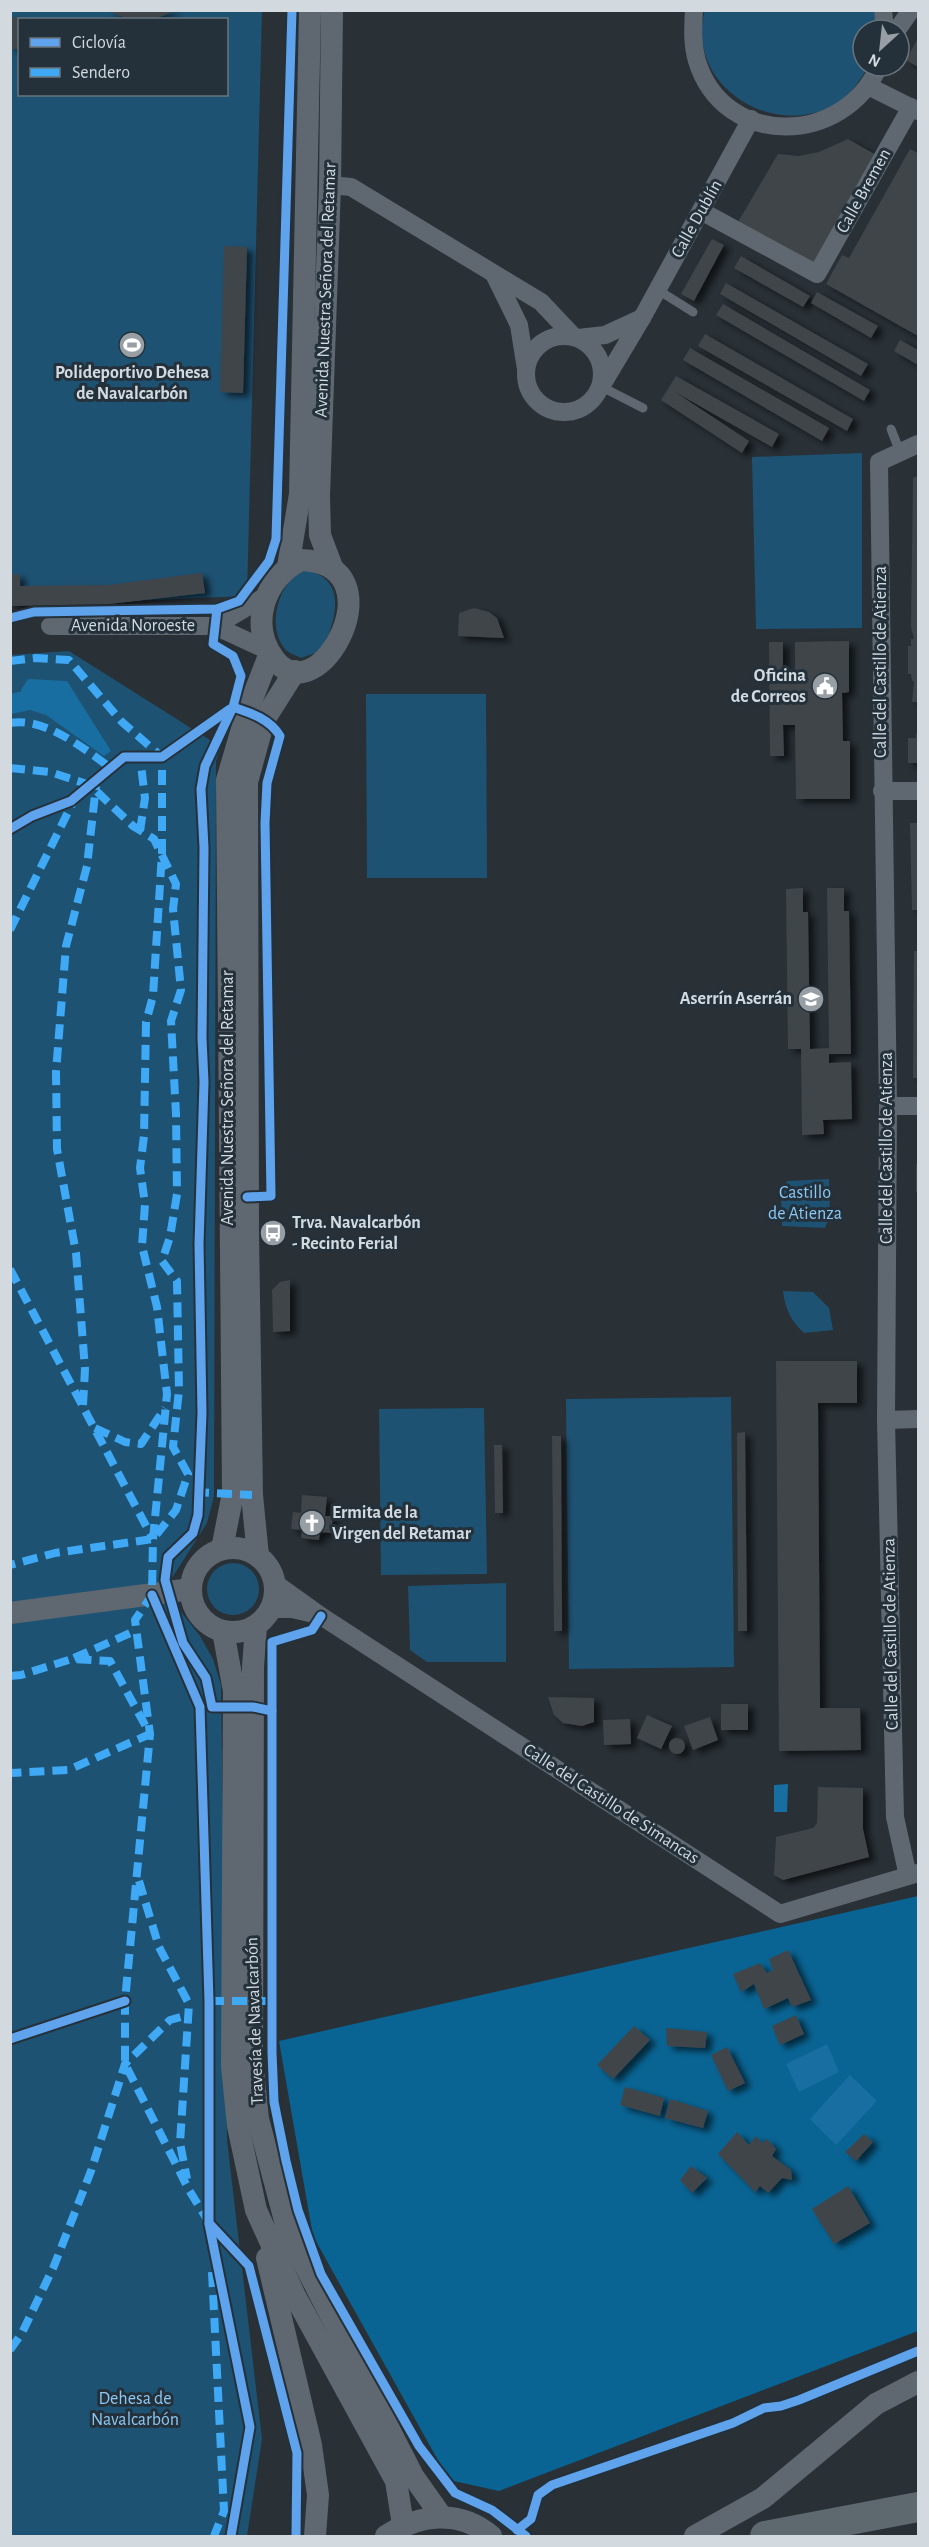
<svg xmlns="http://www.w3.org/2000/svg" width="929" height="2547" viewBox="0 0 929 2547" font-family="'Alegreya Sans',sans-serif">
  <style>
    .green { fill: #1e5273; fill-rule: evenodd }
    .forest { fill: #096493 }
    .water { fill: #186ea0 }
    .lines { fill: none; stroke-linecap: round; stroke-linejoin: round }
    .canal { stroke: #186ea0; stroke-width: 20 }
    .building { fill: #40454a; filter: url(#shadow) }
    .service { stroke: #5f6870; stroke-width: 9 }
    .minor { stroke: #5f6870; stroke-width: 18 }
    .tertiary { stroke: #5f6870; stroke-width: 22 }
    .trunk { stroke: #5e686f; stroke-width: 30 }
    .quiet { stroke: #3fa9f5; stroke-width: 8; stroke-dasharray: 15 8; stroke-linecap: butt }
    .cycleway-casing { stroke: #24313b; stroke-width: 13 }
    .cycleway { stroke: #60a3ed; stroke-width: 9 }
    .labels { text-anchor: middle; dominant-baseline: central; stroke-width: 6; stroke-linejoin: round; paint-order: stroke }
    .street-label { font-size: 18px; fill: #d2dae0; stroke: #24313b }
    .poi-label { font-size: 18px; font-weight: bold; fill: #d2dae0; stroke: #24313b; text-anchor: end }
    .park-label { font-size: 18px; fill: #8bc8f4; stroke: #24313b }
  </style>
  <defs>
    <filter id="shadow"><feDropShadow dx="6" dy="4" stdDeviation="3" flood-color="#0009"/></filter>
  </defs>
  <rect width="100%" height="100%" fill="#293036"/>
  <g class="green">
    <path d="M705,10L874,11L877,30H863V66H869C859,81 851,95 836,104C773,141 684,85 705,10Z"/>
    <path d="M10,11H262L247,596L11,606ZM20,20H226V94H20Z"/>
    <polygon points="862,453 862,628 756,629 752,457"/>
    <path d="M306,570C349,579 336,623 321,651L301,658C296,655 289,654 285,649C266,627 278,579 306,570Z"/>
    <polygon points="69,651 221,747 216,761 214,1496 207,1523 172,1578 178,1608 200,1636 213,1659 221,1685 227,2140 262,2439 247,2536 11,2536 10,655"/>
    <polygon points="366,694 486,694 487,878 367,878"/>
    <polygon points="829,1179 830,1216 825,1228 782,1226 781,1195 787,1181"/>
    <path d="M783,1291L813,1292L829,1308L833,1330L804,1333C791,1321 785,1309 783,1291Z"/>
    <polygon points="731,1397 734,1667 569,1669 566,1399"/>
    <polygon points="484,1408 487,1574 381,1575 379,1409"/>
    <circle cx="233" cy="1589" r="26"/>
    <polygon points="506,1583 506,1662 427,1662 410,1650 408,1586"/>
  </g>
  <polygon class="forest" points="918,1896 918,2331 499,2491 449,2480 313,2236 279,2041"/>
  <g class="water">
    <polygon points="28,679 67,681 111,751 104,756 46,715 27,709 21,690"/>
    <polygon points="788,1784 787,1812 774,1812 774,1785"/>
    <polygon points="827,2044 839,2072 799,2092 786,2064"/>
    <polygon points="850,2075 877,2101 836,2145 810,2119"/>
  </g>
  <g class="lines">
    <polyline class="canal" points="10,704 25,701"/>
  </g>
  <g class="building">
    <polygon points="105,10 177,10 152,20 131,20"/>
    <polygon points="10,17 24,18 20,20 20,49 10,49"/>
    <polygon points="918,38 918,67 906,60"/>
    <polygon points="848,139 876,155 812,265 738,222 778,154 799,156 819,152"/>
    <polygon points="910,149 918,153 918,336 826,284 842,255 849,258"/>
    <polygon points="712,239 724,245 694,301 681,294"/>
    <polygon points="224,246 247,247 243,393 220,392"/>
    <polygon points="741,256 810,296 803,307 734,268"/>
    <polygon points="726,283 868,364 861,376 720,294"/>
    <polygon points="817,292 878,326 871,338 811,303"/>
    <polygon points="723,304 870,390 864,401 716,315"/>
    <polygon points="705,334 853,419 847,431 698,346"/>
    <polygon points="900,340 918,350 918,365 894,351"/>
    <polygon points="690,348 829,428 822,441 683,360"/>
    <polygon points="676,376 779,434 772,447 675,392 749,441 742,453 661,400"/>
    <polygon points="918,476 918,702 912,702 914,681 912,681 911,674 908,674 908,646 911,646 911,639 914,639 911,627 913,478"/>
    <polygon points="202,573 205,593 109,604 10,606 10,574 20,575 20,586 108,585"/>
    <polygon points="474,608 489,612 497,618 504,638 458,636 459,613"/>
    <polygon points="849,641 849,692 842,693 843,741 850,741 850,799 796,799 795,725 783,725 784,756 770,756 769,642 783,642 783,672 792,672 792,684 795,684 795,642"/>
    <polygon points="916,734 918,734 918,763 908,763 908,738 916,738"/>
    <polygon points="910,823 918,823 918,910 912,910"/>
    <polygon points="803,888 803,912 808,912 810,1049 829,1048 827,888 844,888 844,911 849,911 851,1054 829,1054 829,1063 851,1062 852,1119 823,1120 824,1134 802,1135 801,1049 788,1049 786,889"/>
    <polygon points="914,951 918,951 918,1078 913,1078"/>
    <rect x="916" y="1164" width="2" height="28"/>
    <polygon points="290,1280 290,1331 273,1332 272,1290 280,1282"/>
    <polygon points="776,1361 857,1361 857,1403 818,1403 820,1708 860,1708 861,1750 779,1751"/>
    <polygon points="745,1432 747,1631 738,1631 737,1433"/>
    <polygon points="552,1436 561,1436 562,1631 554,1631"/>
    <polygon points="494,1445 502,1445 503,1513 495,1513"/>
    <polygon points="302,1495 327,1497 325,1516 333,1516 331,1533 320,1532 319,1540 301,1538 302,1530 291,1529 293,1512 301,1513"/>
    <polygon points="548,1697 594,1698 594,1722 582,1726 563,1723 554,1715"/>
    <rect x="721" y="1704" width="27" height="26"/>
    <polygon points="647,1715 672,1726 661,1749 637,1738"/>
    <polygon points="710,1717 718,1740 693,1750 684,1726"/>
    <polygon points="630,1719 631,1744 604,1745 603,1720"/>
    <circle cx="677" cy="1746" r="8"/>
    <polygon points="818,1787 863,1788 863,1829 869,1857 783,1880 774,1875 776,1837 813,1828 817,1823"/>
    <polygon points="788,1950 811,2000 792,2007 788,1998 764,2009 754,1984 741,1992 733,1974 760,1963 767,1973 773,1970 769,1959"/>
    <polygon points="796,2015 804,2034 780,2045 772,2026"/>
    <polygon points="634,2026 650,2040 613,2079 597,2065"/>
    <polygon points="666,2028 707,2032 705,2048 667,2046"/>
    <polygon points="727,2047 745,2083 728,2091 711,2055"/>
    <polygon points="625,2087 664,2098 660,2116 620,2105"/>
    <polygon points="670,2099 708,2111 703,2128 665,2118"/>
    <polygon points="737,2132 749,2145 756,2136 762,2143 767,2139 776,2149 772,2156 791,2170 792,2180 782,2178 768,2193 760,2186 755,2192 718,2154"/>
    <polygon points="864,2134 873,2142 856,2161 845,2152"/>
    <polygon points="691,2166 707,2178 692,2193 680,2180"/>
    <polygon points="848,2186 870,2223 834,2244 812,2209"/>
  </g>
  <g class="lines">
    <g class="service">
      <polyline points="658,290 693,312"/>
      <polyline points="602,387 643,408"/>
      <polyline points="891,429 900,452"/>
    </g>
    <g class="minor">
      <path d="M694,10C693,28 692,44 697,61C724,149 844,146 879,66"/>
      <polyline points="883,10 885,30"/>
      <polyline points="897,30 911,10"/>
      <polyline points="868,86 918,111"/>
      <polyline points="330,185 351,187 541,302 574,337"/>
      <polyline points="701,211 817,274 911,107"/>
      <polyline points="495,276 519,325 526,369"/>
      <circle cx="564" cy="374" r="38"/>
      <polyline points="578,338 605,335 642,318"/>
      <polyline points="602,385 642,318 751,119"/>
      <polyline points="50,626 215,626 269,651"/>
      <polyline points="215,626 266,596"/>
      <polyline points="882,791 918,791"/>
      <polyline points="888,1106 918,1106"/>
      <polyline points="886,1420 918,1419"/>
      <polyline points="275,1583 321,1616 780,1914 918,1873"/>
      <polyline points="271,1609 292,1609 314,1614"/>
      <polyline points="908,1876 895,1817 886,1420 888,1106 879,462 918,444"/>
    </g>
    <g class="tertiary">
      <path d="M301,560C401,563 319,717 275,660C248,626 264,578 301,560Z"/>
      <polyline points="288,567 300,494 310,10"/>
      <polyline points="332,567 320,535 319,496 330,185 332,10"/>
      <circle cx="233" cy="1590" r="42"/>
      <polyline points="222,1549 233,1493 227,780 247,712 270,653"/>
      <polyline points="258,1556 252,1495 248,1233 247,782 264,720 295,671"/>
      <polyline points="10,1613 191,1589"/>
      <polyline points="256,1626 253,1667 252,2060 258,2119 288,2232 413,2476 442,2517"/>
      <polyline points="223,1631 234,1691 232,2066 238,2126 256,2210 295,2296 396,2481 403,2525"/>
      <polyline points="267,2258 311,2445 318,2495 315,2536"/>
      <path d="M386,2536C419,2514 459,2509 491,2536"/>
      <polyline points="695,2536 763,2498 876,2404 918,2382"/>
    </g>
    <polyline class="trunk" points="765,2536 918,2507"/>
    <g class="quiet">
      <polyline points="10,661 36,658 69,660 122,722 162,757 162,853 153,996 146,1022 144,1136 140,1168 145,1204 142,1246 157,1307 167,1394 153,1539 152,1595 135,1620 150,1734 125,2001 125,2064 189,2190 208,2221"/>
      <path d="M10,723C46,717 84,749 111,768"/>
      <polyline points="10,768 50,772 90,785 133,826 154,839 176,884 173,909 181,990 171,1021 176,1114 177,1194 170,1237 162,1261 177,1281 179,1390 173,1447 188,1474 176,1510 153,1539 55,1553 10,1565"/>
      <polyline points="140,831 145,798 140,757"/>
      <polyline points="10,930 74,800"/>
      <polyline points="10,1269 153,1539"/>
      <polyline points="83,1405 85,1369 76,1253 57,1149 56,1072 66,946 87,866 96,786"/>
      <polyline points="95,1428 125,1442 141,1444 165,1408"/>
      <polyline points="194,1492 252,1495"/>
      <polyline points="74,1658 137,1630"/>
      <polyline points="10,1676 21,1675 72,1659 110,1661 150,1734 68,1770 10,1773"/>
      <polyline points="139,1881 159,1947 189,2004 180,2143 187,2179"/>
      <polyline points="209,2001 272,2001"/>
      <polyline points="212,2272 224,2511 214,2536"/>
      <polyline points="10,2350 22,2333 54,2266 91,2171 125,2064 170,2020 188,2015"/>
    </g>
    <defs>
      <g id="cycleway">
        <polyline points="217,609 213,644 233,656 241,676 233,707 205,766 201,789 204,848 202,1038 204,1082 199,1244 202,1413 198,1515 193,1533 168,1557 165,1580 183,1643 206,1678 212,1707 253,1707 272,1711"/>
        <polyline points="10,618 34,612 217,609 239,601 269,561 276,539 292,10"/>
        <path d="M233,707C251,713 270,719 280,736L267,783L265,823L271,1196L247,1197"/>
        <polyline points="10,829 32,816 71,801 124,757 162,757 230,709"/>
        <polyline points="152,1595 200,1707 209,2001 209,2223 249,2266 297,2453 296,2536"/>
        <polyline points="321,1616 312,1630 272,1642 272,2052 274,2102 286,2161 298,2210 321,2274 419,2446 455,2493 492,2510 526,2536"/>
        <polyline points="10,2039 125,2001"/>
        <polyline points="209,2224 250,2427 231,2536"/>
        <polyline points="517,2530 531,2519 538,2495 552,2485 733,2423 764,2408 781,2406 799,2400 918,2351"/>
      </g>
    </defs>
    <use href="#cycleway" class="cycleway-casing"/>
    <use href="#cycleway" class="cycleway"/>
  </g>
  <defs>
    <symbol id="stadium-disc" viewBox="-11 -11 22 22"><circle r="9.5" fill="#979ea4" stroke="#24313b"/><path d="M0-5a6.5 5 0 1 0 0 10a6.5 5 0 1 0 0-10ZM-3.5-1.8h7v3.6h-7Z" fill="#fff"/></symbol>
    <symbol id="civic-disc" viewBox="-11 -11 22 22"><circle r="9.5" fill="#979ea4" stroke="#24313b"/><path d="M-.6-6.5H3V-4.5H.6V-3L4-1V1h2V6H-6V1h2V-1L-.6-3ZM-1.2 2.5V6h2.4V2.5Z" fill="#fff"/></symbol>
    <symbol id="school-disc" viewBox="-11 -11 22 22"><circle r="9.5" fill="#979ea4" stroke="#24313b"/><path d="M0-5L7-2L0 1L-7-2ZM-4 1L0 2.5L4 1V4Q0 6-4 4Z" fill="#fff"/></symbol>
    <symbol id="bus-disc" viewBox="-11 -11 22 22"><circle r="9.5" fill="#979ea4" stroke="#24313b"/><path d="M-5-6H5V4H4V6H2V4H-2V6H-4V4H-5ZM-3.5-4V0h7V-4ZM-3.5 1.2v1.5H-2V1.2ZM2 1.2v1.5H3.5V1.2Z" fill="#fff"/></symbol>
    <symbol id="church-disc" viewBox="-11 -11 22 22"><circle r="9.5" fill="#979ea4" stroke="#24313b"/><path d="M-1.2-6h2.4v3.5h3.3v2.4h-3.3V6h-2.4V-.1h-3.3v-2.4h3.3Z" fill="#fff"/></symbol>
  </defs>
  <g fill-rule="evenodd">
    <use href="#stadium-disc" x="117" y="330" width="30" height="30"/>
    <use href="#civic-disc" x="810" y="671" width="30" height="30"/>
    <use href="#school-disc" x="796" y="984" width="30" height="30"/>
    <use href="#bus-disc" x="258" y="1218" width="30" height="30"/>
    <use href="#church-disc" x="297" y="1508" width="30" height="30"/>
  </g>
  <g class="labels">
    <g class="street-label">
      <text transform="translate(864 191) rotate(-61)">Calle Bremen</text>
      <text transform="translate(697 219) rotate(-61)">Calle Dublín</text>
      <text transform="translate(326 290) rotate(-88)">Avenida Nuestra Señora del Retamar</text>
      <text x="133" y="626">Avenida Noroeste</text>
      <text transform="translate(881 662) rotate(-90)">Calle del Castillo de Atienza</text>
      <text transform="translate(228 1098) rotate(-90)">Avenida Nuestra Señora del Retamar</text>
      <text transform="translate(887 1148) rotate(-90)">Calle del Castillo de Atienza</text>
      <text transform="translate(891 1634) rotate(-91)">Calle del Castillo de Atienza</text>
      <text transform="translate(611 1804) rotate(33)">Calle del Castillo de Simancas</text>
      <text transform="translate(255 2021) rotate(-92)">Travesía de Navalcarbón</text>
    </g>
    <g class="poi-label">
      <text x="132" y="373" text-anchor="middle">Polideportivo Dehesa<tspan x="132" dy="21">de Navalcarbón</tspan></text>
      <text x="806" y="676">Oficina<tspan x="806" dy="21">de Correos</tspan></text>
      <text x="792" y="999">Aserrín Aserrán</text>
      <text x="292" y="1223" text-anchor="start">Trva. Navalcarbón<tspan x="292" dy="21">- Recinto Ferial</tspan></text>
      <text x="332" y="1513" text-anchor="start">Ermita de la<tspan x="332" dy="21">Virgen del Retamar</tspan></text>
    </g>
    <g class="park-label">
      <text x="805" y="1193">Castillo<tspan x="805" dy="21">de Atienza</tspan></text>
      <text x="135" y="2399">Dehesa de<tspan x="135" dy="21">Navalcarbón</tspan></text>
    </g>
  </g>
  <rect width="929" height="2547" fill="none" stroke="#d2dae0" stroke-width="24"/>
  <rect x="18" y="18" width="210" height="78" fill="#24313b" stroke="#6a757d" stroke-width="1.5"/>
  <rect x="30" y="38" width="30" height="9" fill="#60a3ed" stroke="#6a757d" stroke-width="1.5"/>
  <text x="72" y="48" font-size="18" fill="#d2dae0">Ciclovía</text>
  <rect x="30" y="68" width="30" height="9" fill="#3fa9f5" stroke="#6a757d" stroke-width="1.5"/>
  <text x="72" y="78" font-size="18" fill="#d2dae0">Sendero</text>
  <g transform="translate(881 48) rotate(207)"><circle r="28" fill="#24313b" stroke="#6a757d" stroke-width="1.5"/>
  <path d="M0-4.5L10 22L0 15L-10 22Z" fill="#979ea4"/>
  <text y="-9" font-size="16" font-weight="bold" text-anchor="middle" fill="#d2dae0">N</text>
  </g>
</svg>
